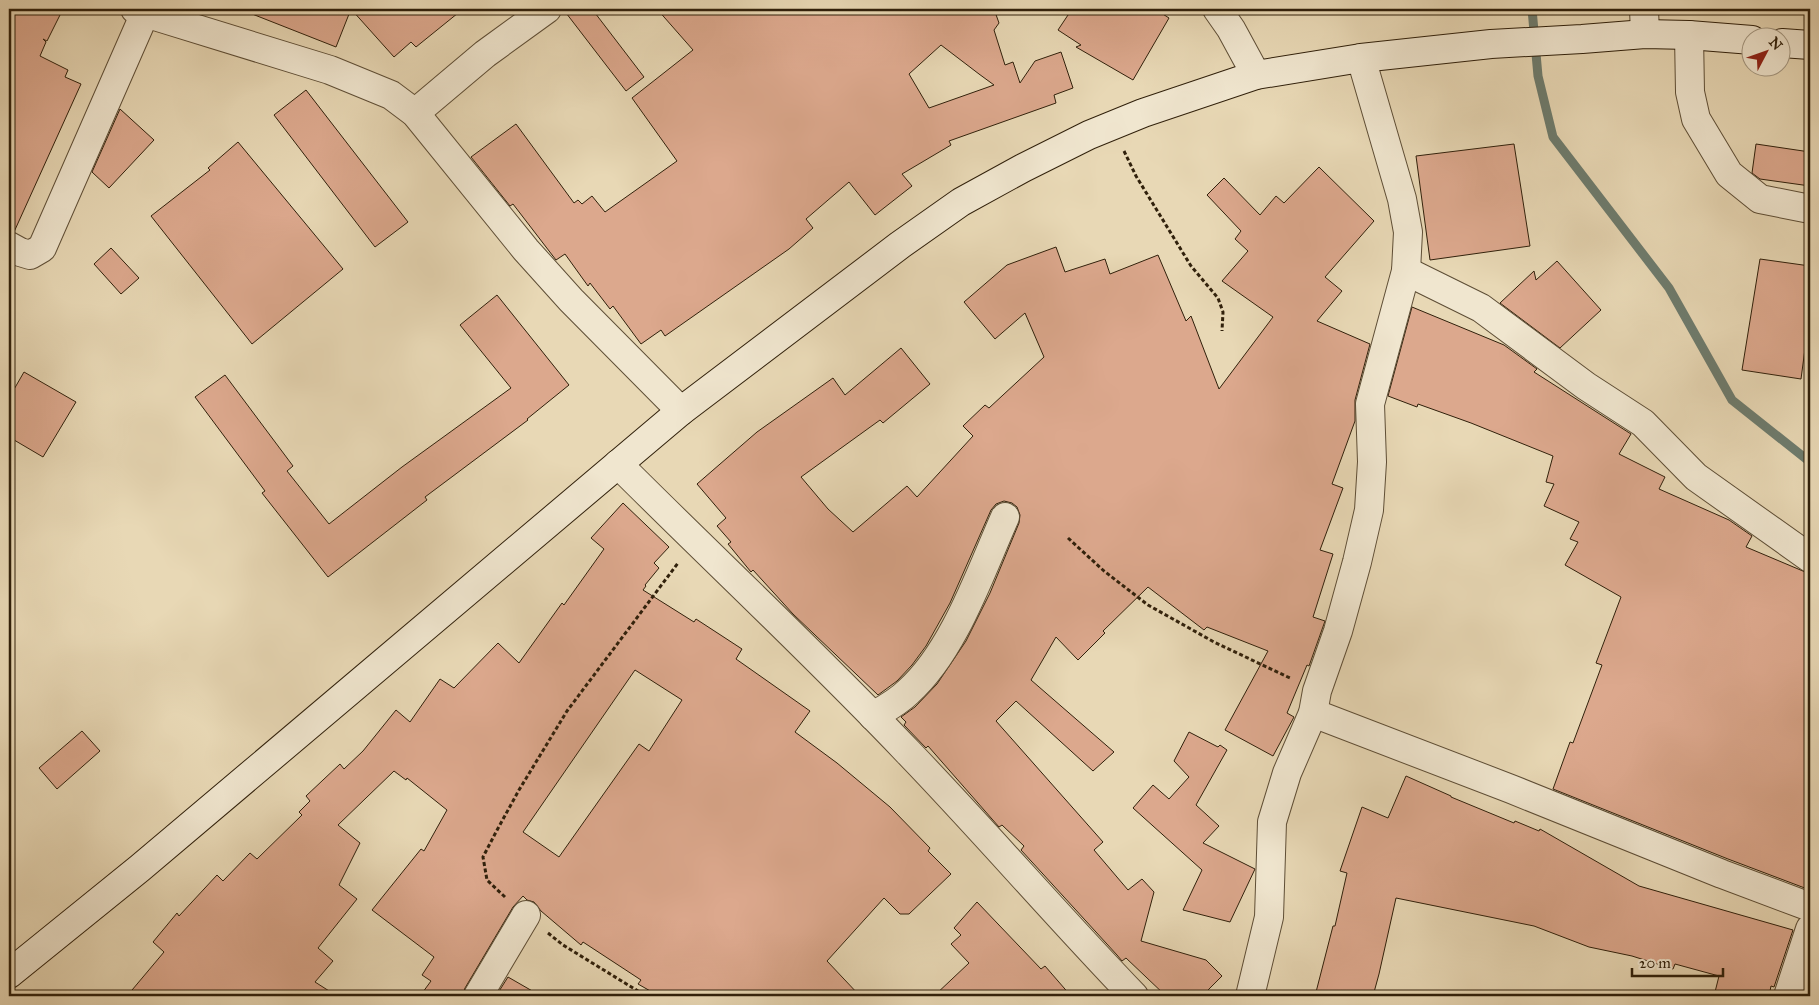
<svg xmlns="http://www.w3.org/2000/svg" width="1819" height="1005" viewBox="0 0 1819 1005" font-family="'IM FELL Great Primer',serif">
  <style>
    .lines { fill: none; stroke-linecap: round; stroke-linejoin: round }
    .stream { stroke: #6e7c6e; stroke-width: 9 }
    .building { fill: #dca88d; stroke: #30200b; fill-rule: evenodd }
    .street-casing { stroke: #5e4e36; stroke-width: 30 }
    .secondary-casing { stroke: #30200b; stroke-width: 30 }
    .path { stroke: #30200b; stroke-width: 3; stroke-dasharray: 4 2.5; stroke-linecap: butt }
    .street { stroke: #f0e6cf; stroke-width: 28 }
    .secondary { stroke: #f0e6cf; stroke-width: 28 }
  </style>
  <rect width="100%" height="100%" fill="#e8d8b5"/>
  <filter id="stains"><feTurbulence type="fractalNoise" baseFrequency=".004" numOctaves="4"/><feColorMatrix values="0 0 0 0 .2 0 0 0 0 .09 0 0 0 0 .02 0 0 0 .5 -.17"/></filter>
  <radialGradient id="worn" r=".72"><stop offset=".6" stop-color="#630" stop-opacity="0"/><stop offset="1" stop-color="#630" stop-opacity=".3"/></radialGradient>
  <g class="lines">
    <polyline class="stream" points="1532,9 1538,76 1553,137 1669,288 1732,400 1810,462"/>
  </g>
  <g class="building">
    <polygon points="9,9 63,9 47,41 43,39 46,42 40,56 68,70 65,77 81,84 14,232 9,230"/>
    <polygon points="242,9 351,9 336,47 242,10"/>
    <polygon points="351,9 463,9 416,47 411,42 394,57"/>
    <polygon points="563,9 592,9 644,77 626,91"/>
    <path d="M657,9H994L999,23L994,30L1005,65L1013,62L1020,83L1035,61L1061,52L1073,88L1054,95L1056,103L949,141L951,145L902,174L912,186L875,215L849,182L806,219L813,228L789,249L665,336L661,330L641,344L613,306L610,309L590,283L588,286L565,254L556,260L513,204L510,206L471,157L516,124L574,203L578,200L582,204L592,196L605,212L677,161L632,98L693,50ZM941,45L979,74L994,85L929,108L909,74Z"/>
    <polygon points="1072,9 1155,9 1169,18 1133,80 1076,47 1081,45 1058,30"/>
    <polygon points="306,90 408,222 375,247 274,115"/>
    <polygon points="120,109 154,140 109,188 92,172"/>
    <polygon points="238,142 343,269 252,344 151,216 210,170 208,168"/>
    <polygon points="1514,144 1530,246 1430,260 1416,156"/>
    <polygon points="1756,144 1810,152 1810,186 1760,179 1752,173"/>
    <polygon points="1319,167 1374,221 1325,277 1342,291 1317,321 1370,344 1355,400 1355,421 1332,484 1343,488 1320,550 1333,554 1313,617 1325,621 1309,666 1307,665 1287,713 1294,717 1273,756 1225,730 1268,651 1207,627 1204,630 1148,587 1103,631 1105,633 1078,660 1056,637 1031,680 1114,752 1093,771 1016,701 996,721 1103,842 1094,850 1128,890 1142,879 1154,892 1141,941 1206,960 1222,976 1202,996 1166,996 1126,958 1122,961 1117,955 1021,850 1024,846 1002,825 999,827 928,746 926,748 904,725 906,722 901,717 915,707 937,684 966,641 990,593 1019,523 1020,515 1017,507 1012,503 1004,501 996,504 991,510 950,603 926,646 912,665 897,681 878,695 793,614 753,570 751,572 728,544 731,542 717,526 726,518 697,484 757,432 833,378 845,395 901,348 930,384 883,423 880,420 801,477 828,509 853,532 907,486 917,497 973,436 963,426 985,405 989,408 1044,357 1025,313 995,339 964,302 1007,265 1056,247 1065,272 1105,259 1110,274 1158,255 1186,321 1191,316 1219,389 1273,317 1222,281 1248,251 1235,239 1241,231 1207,195 1224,178 1260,215 1276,196 1284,203"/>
    <polygon points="111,248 139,278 121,294 94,264"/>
    <polygon points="1760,259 1810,266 1810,326 1808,326 1801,379 1742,370"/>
    <polygon points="1557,261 1601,310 1560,348 1500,303 1534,271 1536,280"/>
    <polygon points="497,295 569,385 527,419 528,420 425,497 427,500 328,577 262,493 265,491 195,397 225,375 293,466 287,471 329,524 402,467 511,388 460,325"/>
    <polygon points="1412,307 1504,345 1537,369 1534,372 1631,434 1619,454 1665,477 1659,489 1729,520 1752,536 1746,547 1810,574 1810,890 1728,859 1553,789 1570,742 1573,743 1602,665 1596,663 1621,597 1565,565 1578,542 1570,539 1579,522 1544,506 1554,484 1546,482 1553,456 1471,423 1418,404 1417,407 1388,396"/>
    <polygon points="24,372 76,402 43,457 9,437 9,398"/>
    <path d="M623,503L669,547L654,563L659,568L645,585L646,586L643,590L694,622L696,619L742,649L736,659L810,711L795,732L837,763L890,807L930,848L928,851L951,874L909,914H900L884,898L827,961L860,996H659L638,984L641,980L583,942L581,945L541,911L534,902L527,900L523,896L513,907L465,988L462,996H420L431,981L422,975L434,957L372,910L421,849L424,851L447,810L407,778L406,780L394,771L338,825L360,843L339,885L357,899L318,948L333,961L315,982L337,996H127L164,952L153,942L177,913L179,916L217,875L223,881L250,853L257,859L302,815L299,812L310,801L306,796L340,764L344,769L363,751L396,710L410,722L440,679L454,688L498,643L519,663L562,603L564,605L604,549L591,538ZM635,670L682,700L649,751L639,744L559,857L523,832Z"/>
    <polygon points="82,731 100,751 57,789 39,768"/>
    <polygon points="1189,732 1218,747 1220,745 1227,750 1196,805 1219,826 1203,843 1255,869 1230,922 1183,910 1202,870 1133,808 1153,785 1169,799 1189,777 1174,761"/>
    <polygon points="1406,776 1451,796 1451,797 1514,823 1515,821 1539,831 1540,829 1639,886 1793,930 1774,987 1771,986 1769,996 1714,996 1719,976 1675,964 1673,969 1632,956 1589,947 1534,926 1396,898 1379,974 1373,996 1315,996 1333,926 1335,926 1347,873 1340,871 1362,807 1388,818"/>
    <polygon points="977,902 1041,969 1045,966 1071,996 934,996 969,963 951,944 961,935 954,928"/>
    <polygon points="508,977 541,996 496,996"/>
  </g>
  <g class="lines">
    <defs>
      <g id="street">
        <polyline points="135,9 145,13 330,70 391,95 415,113 526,250 571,300 681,411"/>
        <polyline points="1217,9 1231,29 1256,75"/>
        <polyline points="1644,9 1645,34"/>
        <polyline points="1689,35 1690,92 1696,119 1729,174 1760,199 1810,209"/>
        <polyline points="415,113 485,54 547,9"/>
        <polyline points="9,246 20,252 30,255 42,248 145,13"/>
        <polyline points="1406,271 1481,308 1586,386 1643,423 1696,477 1810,558"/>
        <path d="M618,464C714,560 814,653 908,752C985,832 1057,916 1134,996"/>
        <polyline points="1313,713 1511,789 1722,874 1810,907"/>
        <path d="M873,716C885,709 898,702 908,692C954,651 980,573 1005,517"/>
        <polyline points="478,996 526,915"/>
        <polyline points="1250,996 1269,917 1272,822 1287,773 1313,713 1317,691 1338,631 1357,562 1369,510 1372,462 1370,404 1406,271 1408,232 1402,199 1361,58"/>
        <polyline points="1788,996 1810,929"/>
      </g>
      <g id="secondary">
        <polyline points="1782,43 1810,45"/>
        <polyline points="9,974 140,868 681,411 900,245 961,202 1023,168 1089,135 1143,113 1256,75 1361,58 1491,44 1582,39 1645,34 1689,35 1752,40"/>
      </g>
    </defs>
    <use href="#street" class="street-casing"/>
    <use href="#secondary" class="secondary-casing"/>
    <g class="path">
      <polyline points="1124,151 1136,176 1191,266 1218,298 1223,312 1222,331"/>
      <polyline points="1068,538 1104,571 1148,605 1214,642 1292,679"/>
      <polyline points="505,897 487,880 483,857 496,832 519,790 567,711 678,563"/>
      <polyline points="548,933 563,945 646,996"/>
    </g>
    <use href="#street" class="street"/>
    <use href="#secondary" class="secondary"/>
  </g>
  <rect width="1819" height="1005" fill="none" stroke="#e8d8b5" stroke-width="30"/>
  <rect x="10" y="10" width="1799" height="985" fill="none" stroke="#30200b" stroke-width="2.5"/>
  <rect x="15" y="15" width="1789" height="975" fill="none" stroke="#30200b"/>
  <g transform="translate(1766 52) rotate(49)"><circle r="24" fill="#f0e6cf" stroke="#a39781"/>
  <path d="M0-4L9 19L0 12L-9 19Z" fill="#8f2418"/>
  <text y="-8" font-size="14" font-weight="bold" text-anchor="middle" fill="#30200b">N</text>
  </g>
  <path d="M1632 968v8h91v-8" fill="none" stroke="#30200b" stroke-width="2.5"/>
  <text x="1639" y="968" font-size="15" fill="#30200b" stroke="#f0e6cf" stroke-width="4" paint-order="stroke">20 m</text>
  <rect width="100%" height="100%" filter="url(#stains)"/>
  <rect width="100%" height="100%" fill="url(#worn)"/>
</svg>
